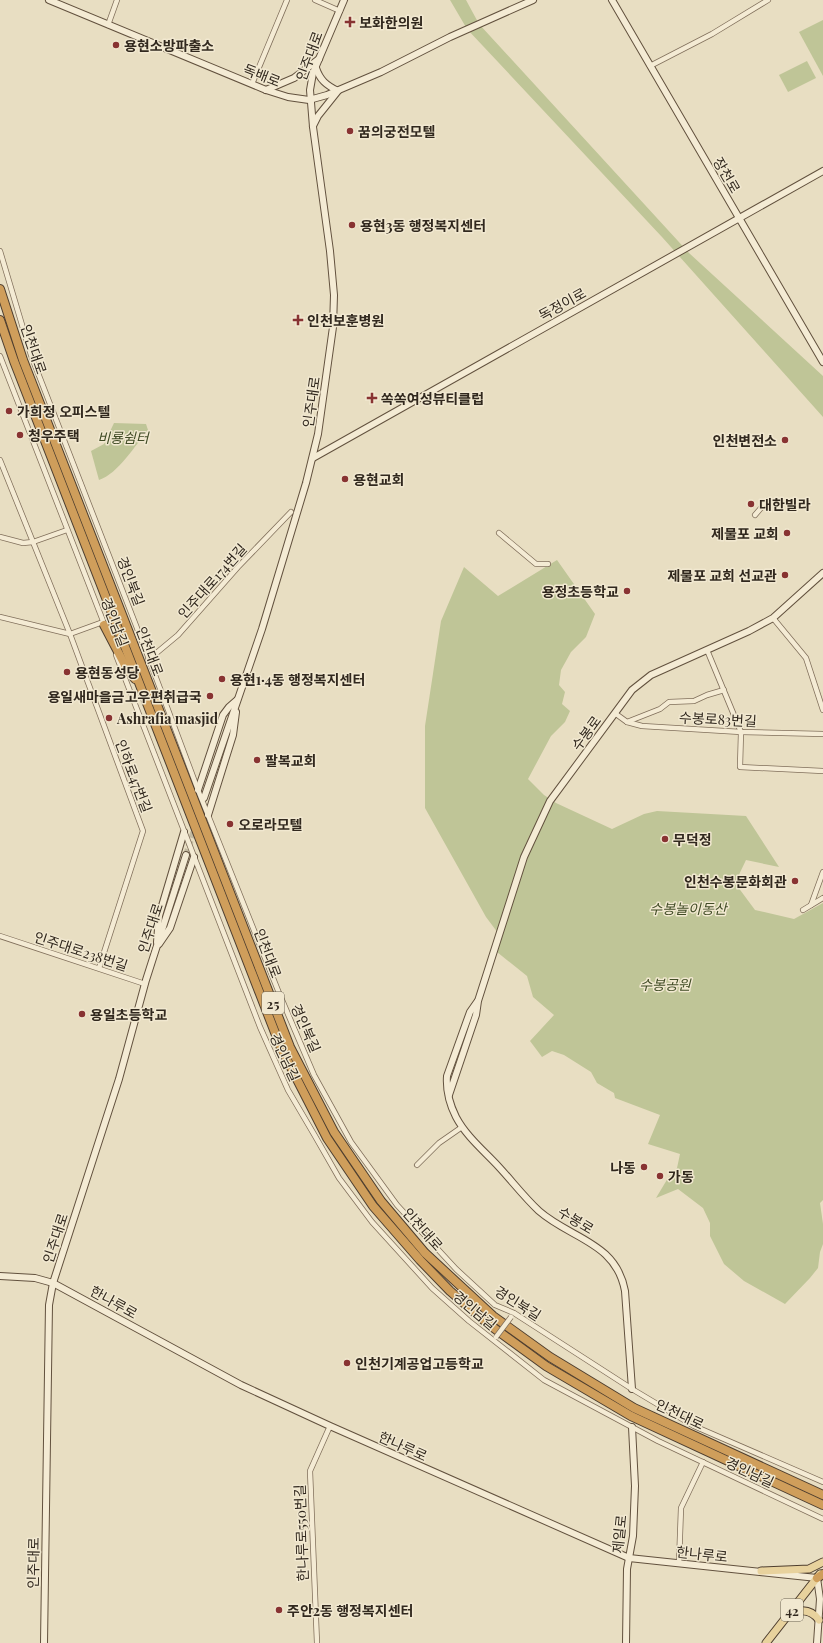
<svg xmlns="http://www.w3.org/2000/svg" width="823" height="1643" viewBox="0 0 823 1643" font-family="'Playfair Display','Noto Sans KR',serif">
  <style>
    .green { fill: #bfc597 }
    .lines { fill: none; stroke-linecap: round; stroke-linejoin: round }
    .secondary-tunnel { stroke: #c3baa1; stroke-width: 6; stroke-dasharray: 6 3; stroke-linecap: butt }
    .street-casing { stroke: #806f5b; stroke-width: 6 }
    .secondary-casing { stroke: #62513e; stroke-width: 8 }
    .primary-casing { stroke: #4e3e2f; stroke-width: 9 }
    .highway-casing { stroke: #4e3e2f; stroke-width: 10 }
    .street { stroke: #f4ebd4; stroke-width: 4.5 }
    .secondary { stroke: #f4ebd4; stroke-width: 6 }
    .primary { stroke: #e8d29d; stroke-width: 7 }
    .highway { stroke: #cf9e5b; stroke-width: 8 }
    .street-bridge-casing { stroke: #806f5b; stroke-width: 6; stroke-linecap: butt }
    .street-bridge { stroke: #f4ebd4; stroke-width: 4.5 }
    .poi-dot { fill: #883332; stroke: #f1e8d0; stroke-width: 1.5 }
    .labels { text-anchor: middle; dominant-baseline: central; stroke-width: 3; stroke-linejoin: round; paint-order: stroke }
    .shield { fill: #f1e8d0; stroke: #6b6253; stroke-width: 1 }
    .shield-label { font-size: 13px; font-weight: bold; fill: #31281e }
    .poi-label { font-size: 14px; font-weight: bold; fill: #31281e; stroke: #f1e8d0; text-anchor: start }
    .street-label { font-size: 14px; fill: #31281e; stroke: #f1e8d0 }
    .park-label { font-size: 14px; font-style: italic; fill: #414c26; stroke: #f1e8d0 }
  </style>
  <rect width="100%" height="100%" fill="#e8dec2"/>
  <g class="green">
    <polygon points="450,0 466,0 479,24 689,253 823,376 823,417 662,237 467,29"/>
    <polygon points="823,20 823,76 799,32"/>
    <polygon points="807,61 816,78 788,92 779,75"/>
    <path d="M114,423L146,424L148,430C136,444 118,474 99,480L91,451L104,444Z"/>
    <polygon points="557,560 595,614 586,637 571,652 561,670 559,685 565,692 562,704 570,711 565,722 551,736 528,779 544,795 556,803 612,829 644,814 657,811 746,816 779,867 746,860 735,883 755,910 794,919 823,903 823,1200 820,1203 823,1224 823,1244 820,1252 818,1268 810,1278 785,1304 744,1281 724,1264 710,1236 710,1223 703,1208 678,1189 656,1198 668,1178 677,1168 680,1154 648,1144 660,1115 615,1098 614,1093 597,1083 591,1072 564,1055 552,1051 542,1057 530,1041 554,1015 533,997 527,976 497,952 501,937 486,917 425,808 425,726 441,621 464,567 498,596"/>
  </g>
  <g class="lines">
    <polyline class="secondary-tunnel" points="186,855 195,827"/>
    <defs>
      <g id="street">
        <polyline points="315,0 340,11"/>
        <polyline points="108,25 117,0"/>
        <polyline points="650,66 712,34 768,0"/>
        <polyline points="252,84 287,0"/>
        <polyline points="0,251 31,355 149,659 198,790 279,993 314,1075 351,1142 397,1205 456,1269 495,1305 514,1313 632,1389 694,1426 823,1482"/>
        <polyline points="0,356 105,626"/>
        <polyline points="0,460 70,634 143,831 99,968"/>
        <polyline points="755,515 767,501"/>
        <polyline points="499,533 536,564 548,564"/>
        <polyline points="0,537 23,543 33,542 67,530"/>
        <polyline points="0,617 70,634 103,622"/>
        <polyline points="773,618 806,658 823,710"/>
        <polyline points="707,650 741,732 740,767 823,771"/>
        <polyline points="116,655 260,1027 288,1090 315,1136 339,1178 372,1222 432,1288 469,1321 544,1380 658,1441 823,1519"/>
        <polyline points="148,660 178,635 238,567 291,512"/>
        <polyline points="616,714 627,722 642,726 741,732 823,734"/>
        <polyline points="627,722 660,709 669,702 694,701 707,695 724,690"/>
        <polyline points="811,905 823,872"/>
        <polyline points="803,910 823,898"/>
        <polyline points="0,936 145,984"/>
        <polyline points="417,1165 439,1143 462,1127"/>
        <polyline points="679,1563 681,1508 703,1462"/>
        <polyline points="317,1643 310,1471 330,1426"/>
      </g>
      <g id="secondary">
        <polyline points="49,0 266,90 288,97 309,100 327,95 381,72 450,37 533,0"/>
        <polyline points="612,0 823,362"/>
        <polyline points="266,90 294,78 319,59"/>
        <path d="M313,126L318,116L338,91C326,85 320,80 316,68"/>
        <polyline points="313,458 823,171"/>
        <polyline points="198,790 223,715 229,707 237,700"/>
        <polyline points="204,798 262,629 306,483 318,434 333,327 334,295 330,251 313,127 310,90 313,73 344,0"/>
        <polyline points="208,815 233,735 236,712"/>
        <polyline points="157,942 159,916 184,832"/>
        <polyline points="159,944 170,928 194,857"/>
        <path d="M477,1002L470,1012L447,1076C446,1090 450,1105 456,1117C466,1136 484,1151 498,1166C512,1181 524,1197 539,1211C571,1239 616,1242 625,1291L632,1389"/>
        <polyline points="449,1095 476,1015 478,1001 524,857 550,801 632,690 651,675 749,631 773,618 823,573"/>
        <polyline points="0,1276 35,1278 53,1283 241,1385 330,1426 629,1558 817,1578 820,1599 817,1643"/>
        <polyline points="44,1643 49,1305 53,1283 119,1079 146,980 186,855"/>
        <polyline points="626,1643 627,1569 633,1536 635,1486 632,1427"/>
      </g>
      <g id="primary">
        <polyline points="761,1571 809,1569 823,1562"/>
        <path d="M790,1614C801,1609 811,1609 819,1620"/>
        <polyline points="766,1643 820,1574"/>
      </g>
      <g id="highway">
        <polyline points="0,289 23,360 290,1047 334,1132 381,1201 425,1253 493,1316 550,1357 634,1408 823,1495"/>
        <polyline points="0,320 14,361 281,1048 327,1138 373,1206 420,1260 450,1291 487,1323 546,1366 631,1416 823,1505"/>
        <polyline points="104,625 127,669 135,679"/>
        <polyline points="817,1578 823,1574"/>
      </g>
    </defs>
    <use href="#street" class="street-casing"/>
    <use href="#secondary" class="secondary-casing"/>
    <use href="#primary" class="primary-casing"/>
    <use href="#highway" class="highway-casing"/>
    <use href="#street" class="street"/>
    <use href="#secondary" class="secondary"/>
    <use href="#primary" class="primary"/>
    <use href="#highway" class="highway"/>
    <defs>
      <polyline id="street-bridge" points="496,1337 511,1317"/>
    </defs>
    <use href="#street-bridge" class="street-bridge-casing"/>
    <use href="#street-bridge" class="street-bridge"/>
  </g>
  <g class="poi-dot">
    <path d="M348 16h4v4h4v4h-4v4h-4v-4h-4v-4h4z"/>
    <circle cx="116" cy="45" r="4"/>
    <circle cx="350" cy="131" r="4"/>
    <circle cx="352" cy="225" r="4"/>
    <path d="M296 314h4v4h4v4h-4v4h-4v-4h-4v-4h4z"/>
    <path d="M370 392h4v4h4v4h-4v4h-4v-4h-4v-4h4z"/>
    <circle cx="9" cy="411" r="4"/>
    <circle cx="20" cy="435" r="4"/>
    <circle cx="785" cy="440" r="4"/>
    <circle cx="345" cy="479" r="4"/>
    <circle cx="751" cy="504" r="4"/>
    <circle cx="787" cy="533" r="4"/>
    <circle cx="785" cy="575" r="4"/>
    <circle cx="627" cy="591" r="4"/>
    <circle cx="67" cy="672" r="4"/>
    <circle cx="222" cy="679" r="4"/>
    <circle cx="210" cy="696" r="4"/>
    <circle cx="109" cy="718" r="4"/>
    <circle cx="257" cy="760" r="4"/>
    <circle cx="230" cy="824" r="4"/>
    <circle cx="665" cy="839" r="4"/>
    <circle cx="795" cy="881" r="4"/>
    <circle cx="82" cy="1014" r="4"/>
    <circle cx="644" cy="1167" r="4"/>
    <circle cx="660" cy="1176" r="4"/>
    <circle cx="347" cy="1363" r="4"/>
    <circle cx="279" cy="1610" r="4"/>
  </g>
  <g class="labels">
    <g class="shield">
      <rect x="262" y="992" width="22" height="22" rx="3"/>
      <rect x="781" y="1599" width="22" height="22" rx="3"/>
    </g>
    <g class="shield-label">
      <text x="273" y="1003">25</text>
      <text x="792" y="1610">42</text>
    </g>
    <g class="poi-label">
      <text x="359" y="22">보화한의원</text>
      <text x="124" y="45">용현소방파출소</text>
      <text x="358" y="131">꿈의궁전모텔</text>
      <text x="360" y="225">용현3동 행정복지센터</text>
      <text x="307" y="320">인천보훈병원</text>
      <text x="381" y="398">쏙쏙여성뷰티클럽</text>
      <text x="17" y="411">가희정 오피스텔</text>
      <text x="28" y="435">청우주택</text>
      <text x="777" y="440" text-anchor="end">인천변전소</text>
      <text x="353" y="479">용현교회</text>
      <text x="759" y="504">대한빌라</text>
      <text x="779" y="533" text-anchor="end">제물포 교회</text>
      <text x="777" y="575" text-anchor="end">제물포 교회 선교관</text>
      <text x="619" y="591" text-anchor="end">용정초등학교</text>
      <text x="75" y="672">용현동성당</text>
      <text x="230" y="679">용현1·4동 행정복지센터</text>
      <text x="202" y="696" text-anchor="end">용일새마을금고우편취급국</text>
      <text x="117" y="718">Ashrafia masjid</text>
      <text x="265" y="760">팔복교회</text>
      <text x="238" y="824">오로라모텔</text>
      <text x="673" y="839">무덕정</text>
      <text x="787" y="881" text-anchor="end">인천수봉문화회관</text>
      <text x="90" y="1014">용일초등학교</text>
      <text x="636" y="1167" text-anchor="end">나동</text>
      <text x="668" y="1176">가동</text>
      <text x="355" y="1363">인천기계공업고등학교</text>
      <text x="287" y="1610">주안2동 행정복지센터</text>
    </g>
    <g class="street-label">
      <text transform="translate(309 56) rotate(-70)">인주대로</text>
      <text transform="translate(262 75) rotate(21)">독배로</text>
      <text transform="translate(727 175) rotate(60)">장천로</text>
      <text transform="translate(562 304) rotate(-29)">독정이로</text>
      <text transform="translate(34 349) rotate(71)">인천대로</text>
      <text transform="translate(311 402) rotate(-82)">인주대로</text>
      <text transform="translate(131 581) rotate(69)">경인북길</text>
      <text transform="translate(212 581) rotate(-48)">인주대로174번길</text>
      <text transform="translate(115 622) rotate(69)">경인남길</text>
      <text transform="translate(150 651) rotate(69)">인천대로</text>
      <text transform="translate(718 719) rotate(3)">수봉로83번길</text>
      <text transform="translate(586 733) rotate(-54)">수봉로</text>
      <text transform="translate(134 776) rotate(69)">인하로47번길</text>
      <text transform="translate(150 928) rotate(-72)">인주대로</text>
      <text transform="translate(81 951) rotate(18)">인주대로238번길</text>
      <text transform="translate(268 953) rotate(69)">인천대로</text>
      <text transform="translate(306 1028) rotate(66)">경인북길</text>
      <text transform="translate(285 1057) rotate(65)">경인남길</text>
      <text transform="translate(576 1220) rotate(31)">수봉로</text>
      <text transform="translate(423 1229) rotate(48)">인천대로</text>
      <text transform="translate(55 1238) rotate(-72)">인주대로</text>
      <text transform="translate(114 1302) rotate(29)">한나루로</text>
      <text transform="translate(518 1303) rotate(32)">경인북길</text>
      <text transform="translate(475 1310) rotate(40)">경인남길</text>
      <text transform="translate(680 1414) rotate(25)">인천대로</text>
      <text transform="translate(403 1446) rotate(24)">한나루로</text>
      <text transform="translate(750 1472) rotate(25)">경인남길</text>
      <text transform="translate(301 1533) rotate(-92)">한나루로550번길</text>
      <text transform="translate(619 1534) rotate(-84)">제일로</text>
      <text transform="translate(702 1554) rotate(6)">한나루로</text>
      <text transform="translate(33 1563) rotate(-89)">인주대로</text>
    </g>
    <g class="park-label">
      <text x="123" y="437">비룡쉼터</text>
      <text x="688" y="908">수봉놀이동산</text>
      <text x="665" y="984">수봉공원</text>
    </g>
  </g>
</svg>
